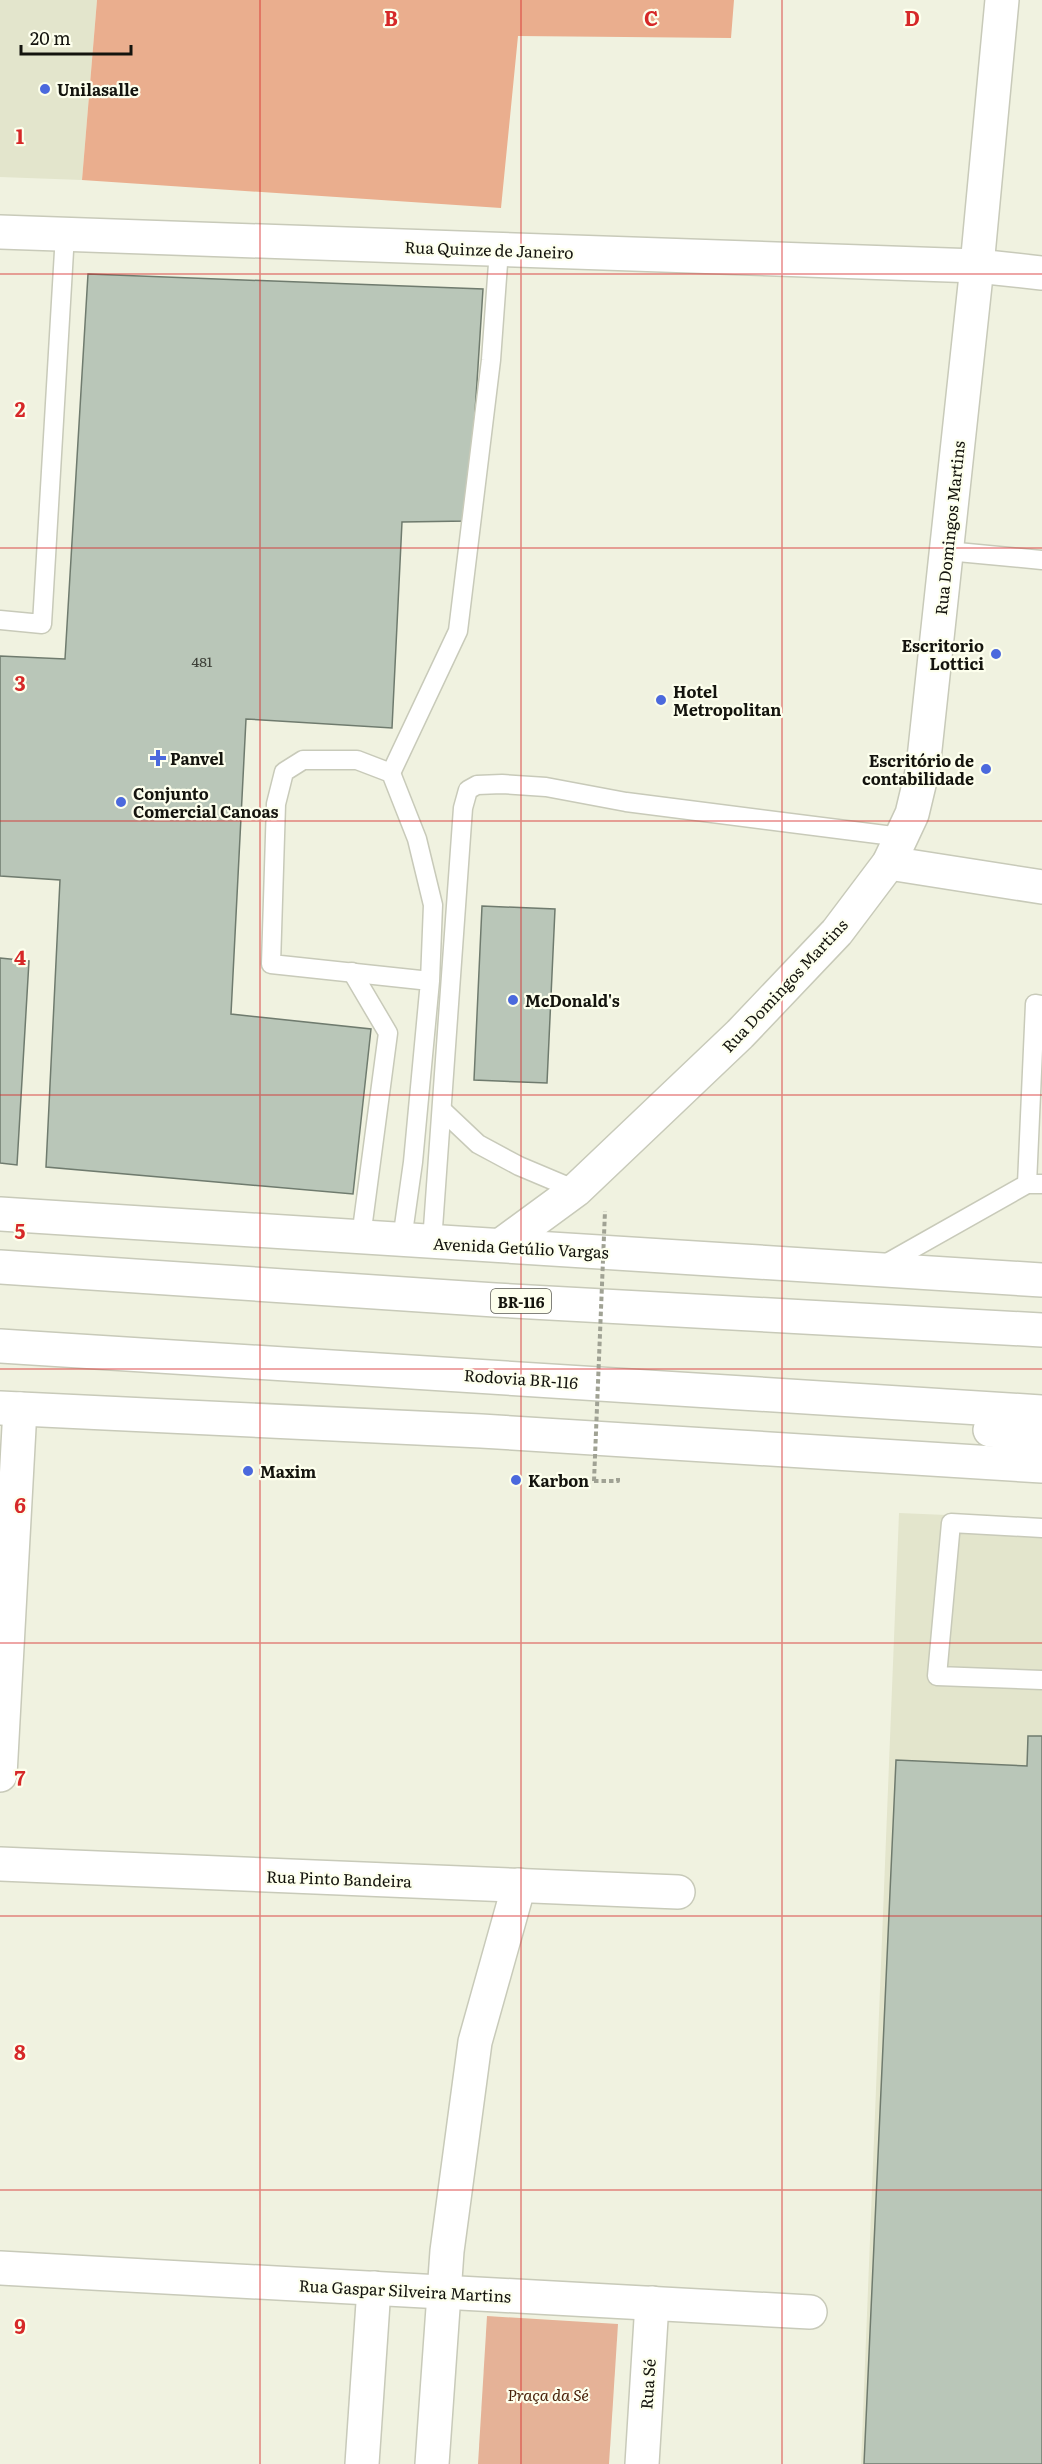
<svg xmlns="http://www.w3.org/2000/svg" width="1042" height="2464" viewBox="0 0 1042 2464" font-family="Literata,serif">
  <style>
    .built { fill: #e3e5cc }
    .green { fill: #e5b297 }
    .forest { fill: #eaae8e }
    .building { fill: #b9c6b8; stroke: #6f7b6e; stroke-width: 1.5 }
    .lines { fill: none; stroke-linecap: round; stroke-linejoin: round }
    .service-casing { stroke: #c8cab9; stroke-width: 21 }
    .minor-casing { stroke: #c8cab9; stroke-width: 36 }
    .secondary-casing { stroke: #c8cab9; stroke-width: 36 }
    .primary-casing { stroke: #c8cab9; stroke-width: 36 }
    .motorway-casing { stroke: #c8cab9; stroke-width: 36 }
    .path { stroke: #a0a294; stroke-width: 4; stroke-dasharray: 4.5 3; stroke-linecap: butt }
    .service { stroke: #fff; stroke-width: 18 }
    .minor { stroke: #fff; stroke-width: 33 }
    .secondary { stroke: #fff; stroke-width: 33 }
    .primary { stroke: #fff; stroke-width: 33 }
    .motorway { stroke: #fff; stroke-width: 33 }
    .path-bridge { stroke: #a0a294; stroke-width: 4; stroke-dasharray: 4.5 3; stroke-linecap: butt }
    .grid { fill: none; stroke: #d62828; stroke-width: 1.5; stroke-opacity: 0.55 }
    .poi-dot { fill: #4b69dd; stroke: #fdffed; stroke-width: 2 }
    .labels { text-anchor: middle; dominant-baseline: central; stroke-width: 4.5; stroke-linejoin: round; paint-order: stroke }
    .number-label { font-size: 14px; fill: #3d4038 }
    .shield { fill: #fdffed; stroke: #5a5a51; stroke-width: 1.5 }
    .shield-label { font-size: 15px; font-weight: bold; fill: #14140e }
    .poi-label { font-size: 16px; font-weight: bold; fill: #14140e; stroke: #fdffed; text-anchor: start }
    .street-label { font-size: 16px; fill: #14140e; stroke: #fdffed }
    .park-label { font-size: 16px; font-style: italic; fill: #4a230b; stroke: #fdffed }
    .grid-label { font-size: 20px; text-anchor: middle; font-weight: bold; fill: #d62828; stroke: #fdffed; stroke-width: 4.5; stroke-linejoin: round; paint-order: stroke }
  </style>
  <rect width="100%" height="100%" fill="#f0f2e0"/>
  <g class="built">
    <polygon points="0,0 97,0 82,180 0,177"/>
    <polygon points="899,1513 1042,1519 1042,2464 861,2464"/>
  </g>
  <polygon class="green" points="487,2316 618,2324 609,2464 478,2464"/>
  <polygon class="forest" points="97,0 734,0 731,38 518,36 501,208 82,180"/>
  <g class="building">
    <polygon points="88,274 483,289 468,521 402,522 392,728 246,719 231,1014 371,1029 353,1194 46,1167 60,880 0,876 0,656 65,659"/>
    <polygon points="482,906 555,909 547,1083 474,1080"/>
    <polygon points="0,958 29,961 17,1165 0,1163"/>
    <polygon points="1028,1736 1042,1736 1042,2464 864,2464 896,1760 1027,1766"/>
  </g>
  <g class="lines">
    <defs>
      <g id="service">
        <polyline points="947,551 1042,560"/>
        <polyline points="0,620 42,624 65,234"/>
        <polyline points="391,773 458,631 491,360 499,250"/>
        <polyline points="352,972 388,1033 361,1237"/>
        <polyline points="442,1110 478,1144 519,1166 576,1190"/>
        <polyline points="1027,1184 1035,1004 1042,1005"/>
        <polyline points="402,1240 413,1162 430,981 433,905 417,839 391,773 357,760 303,760 284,772 276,804 271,964 430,981"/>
        <polyline points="432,1242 463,808 468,790 477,785 502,784 546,787 626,802 901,837"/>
        <polyline points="880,1267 1027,1184 1042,1184"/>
        <polyline points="1042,1528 951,1523 937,1676 1042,1680"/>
      </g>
      <g id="minor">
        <polyline points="0,232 977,266 1042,273"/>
        <polyline points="889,863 1042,887"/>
        <polyline points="0,1864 678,1892"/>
        <polyline points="0,2268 810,2312"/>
        <polyline points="362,2464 374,2288"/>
        <polyline points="642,2464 652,2303"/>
      </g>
      <g id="secondary">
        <polyline points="501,1245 576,1190 740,1034 837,932 889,863 912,814 923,768 977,266 1002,0"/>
        <polyline points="0,1775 20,1409"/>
        <polyline points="432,2464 447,2251 475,2042 519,1885"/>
      </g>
      <g id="primary">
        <polyline points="0,1214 1042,1280"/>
        <polyline points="0,1408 481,1431 1042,1466"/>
      </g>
      <g id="motorway">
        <polyline points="0,1267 495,1300 1042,1330"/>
        <polyline points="0,1346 1042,1412"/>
        <polyline points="990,1430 1042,1435"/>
      </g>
    </defs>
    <use href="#service" class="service-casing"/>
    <use href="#minor" class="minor-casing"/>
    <use href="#secondary" class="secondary-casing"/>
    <use href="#primary" class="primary-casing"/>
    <use href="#motorway" class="motorway-casing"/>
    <polyline class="path" points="594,1481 618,1481 618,1476"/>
    <use href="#service" class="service"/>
    <use href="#minor" class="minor"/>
    <use href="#secondary" class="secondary"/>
    <use href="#primary" class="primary"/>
    <use href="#motorway" class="motorway"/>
    <polyline class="path-bridge" points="594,1481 605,1211"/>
  </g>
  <path class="grid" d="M260,0V2464M521,0V2464M782,0V2464M0,274H1042M0,548H1042M0,821H1042M0,1095H1042M0,1369H1042M0,1643H1042M0,1916H1042M0,2190H1042"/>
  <g class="poi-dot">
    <circle cx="45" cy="89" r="6"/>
    <circle cx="996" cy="654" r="6"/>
    <circle cx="661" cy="700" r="6"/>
    <path d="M155 749h6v6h6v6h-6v6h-6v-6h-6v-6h6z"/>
    <circle cx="986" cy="769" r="6"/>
    <circle cx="121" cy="802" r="6"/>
    <circle cx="513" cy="1000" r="6"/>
    <circle cx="248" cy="1471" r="6"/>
    <circle cx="516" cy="1480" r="6"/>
  </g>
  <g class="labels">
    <g class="number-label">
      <text x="202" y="661">481</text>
    </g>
    <rect class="shield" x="491" y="1289" width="60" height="24" rx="4.5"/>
    <g class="shield-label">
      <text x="521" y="1301">BR-116</text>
    </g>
    <g class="poi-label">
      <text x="57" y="89">Unilasalle</text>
      <text x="984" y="645" text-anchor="end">Escritorio<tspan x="984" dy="18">Lottici</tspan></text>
      <text x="673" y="691">Hotel<tspan x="673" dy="18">Metropolitan</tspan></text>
      <text x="170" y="758">Panvel</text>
      <text x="974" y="760" text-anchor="end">Escritório de<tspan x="974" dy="18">contabilidade</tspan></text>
      <text x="133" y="793">Conjunto<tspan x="133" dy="18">Comercial Canoas</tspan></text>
      <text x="525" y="1000">McDonald's</text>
      <text x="260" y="1471">Maxim</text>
      <text x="528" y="1480">Karbon</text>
    </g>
    <g class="street-label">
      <text transform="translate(489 249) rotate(2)">Rua Quinze de Janeiro</text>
      <text transform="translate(949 528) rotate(-84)">Rua Domingos Martins</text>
      <text transform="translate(784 985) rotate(-47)">Rua Domingos Martins</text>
      <text transform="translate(521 1247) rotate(3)">Avenida Getúlio Vargas</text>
      <text transform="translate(521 1378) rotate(4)">Rodovia BR-116</text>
      <text transform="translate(339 1878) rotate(2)">Rua Pinto Bandeira</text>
      <text transform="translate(405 2290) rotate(3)">Rua Gaspar Silveira Martins</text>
      <text transform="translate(647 2384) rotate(-86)">Rua Sé</text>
    </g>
    <g class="park-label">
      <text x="548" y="2394">Praça da Sé</text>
    </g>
  </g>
  <g class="grid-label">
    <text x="391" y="26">B</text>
    <text x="651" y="26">C</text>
    <text x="912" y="26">D</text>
    <text x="20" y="144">1</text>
    <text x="20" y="417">2</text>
    <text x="20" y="691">3</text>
    <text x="20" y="965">4</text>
    <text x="20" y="1239">5</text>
    <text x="20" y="1513">6</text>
    <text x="20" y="1786">7</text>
    <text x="20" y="2060">8</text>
    <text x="20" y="2334">9</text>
  </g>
  <path d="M21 45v9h110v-9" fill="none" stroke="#14140e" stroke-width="3"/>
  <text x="30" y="45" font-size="18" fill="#14140e" stroke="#fdffed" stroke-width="4.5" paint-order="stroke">20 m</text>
</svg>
